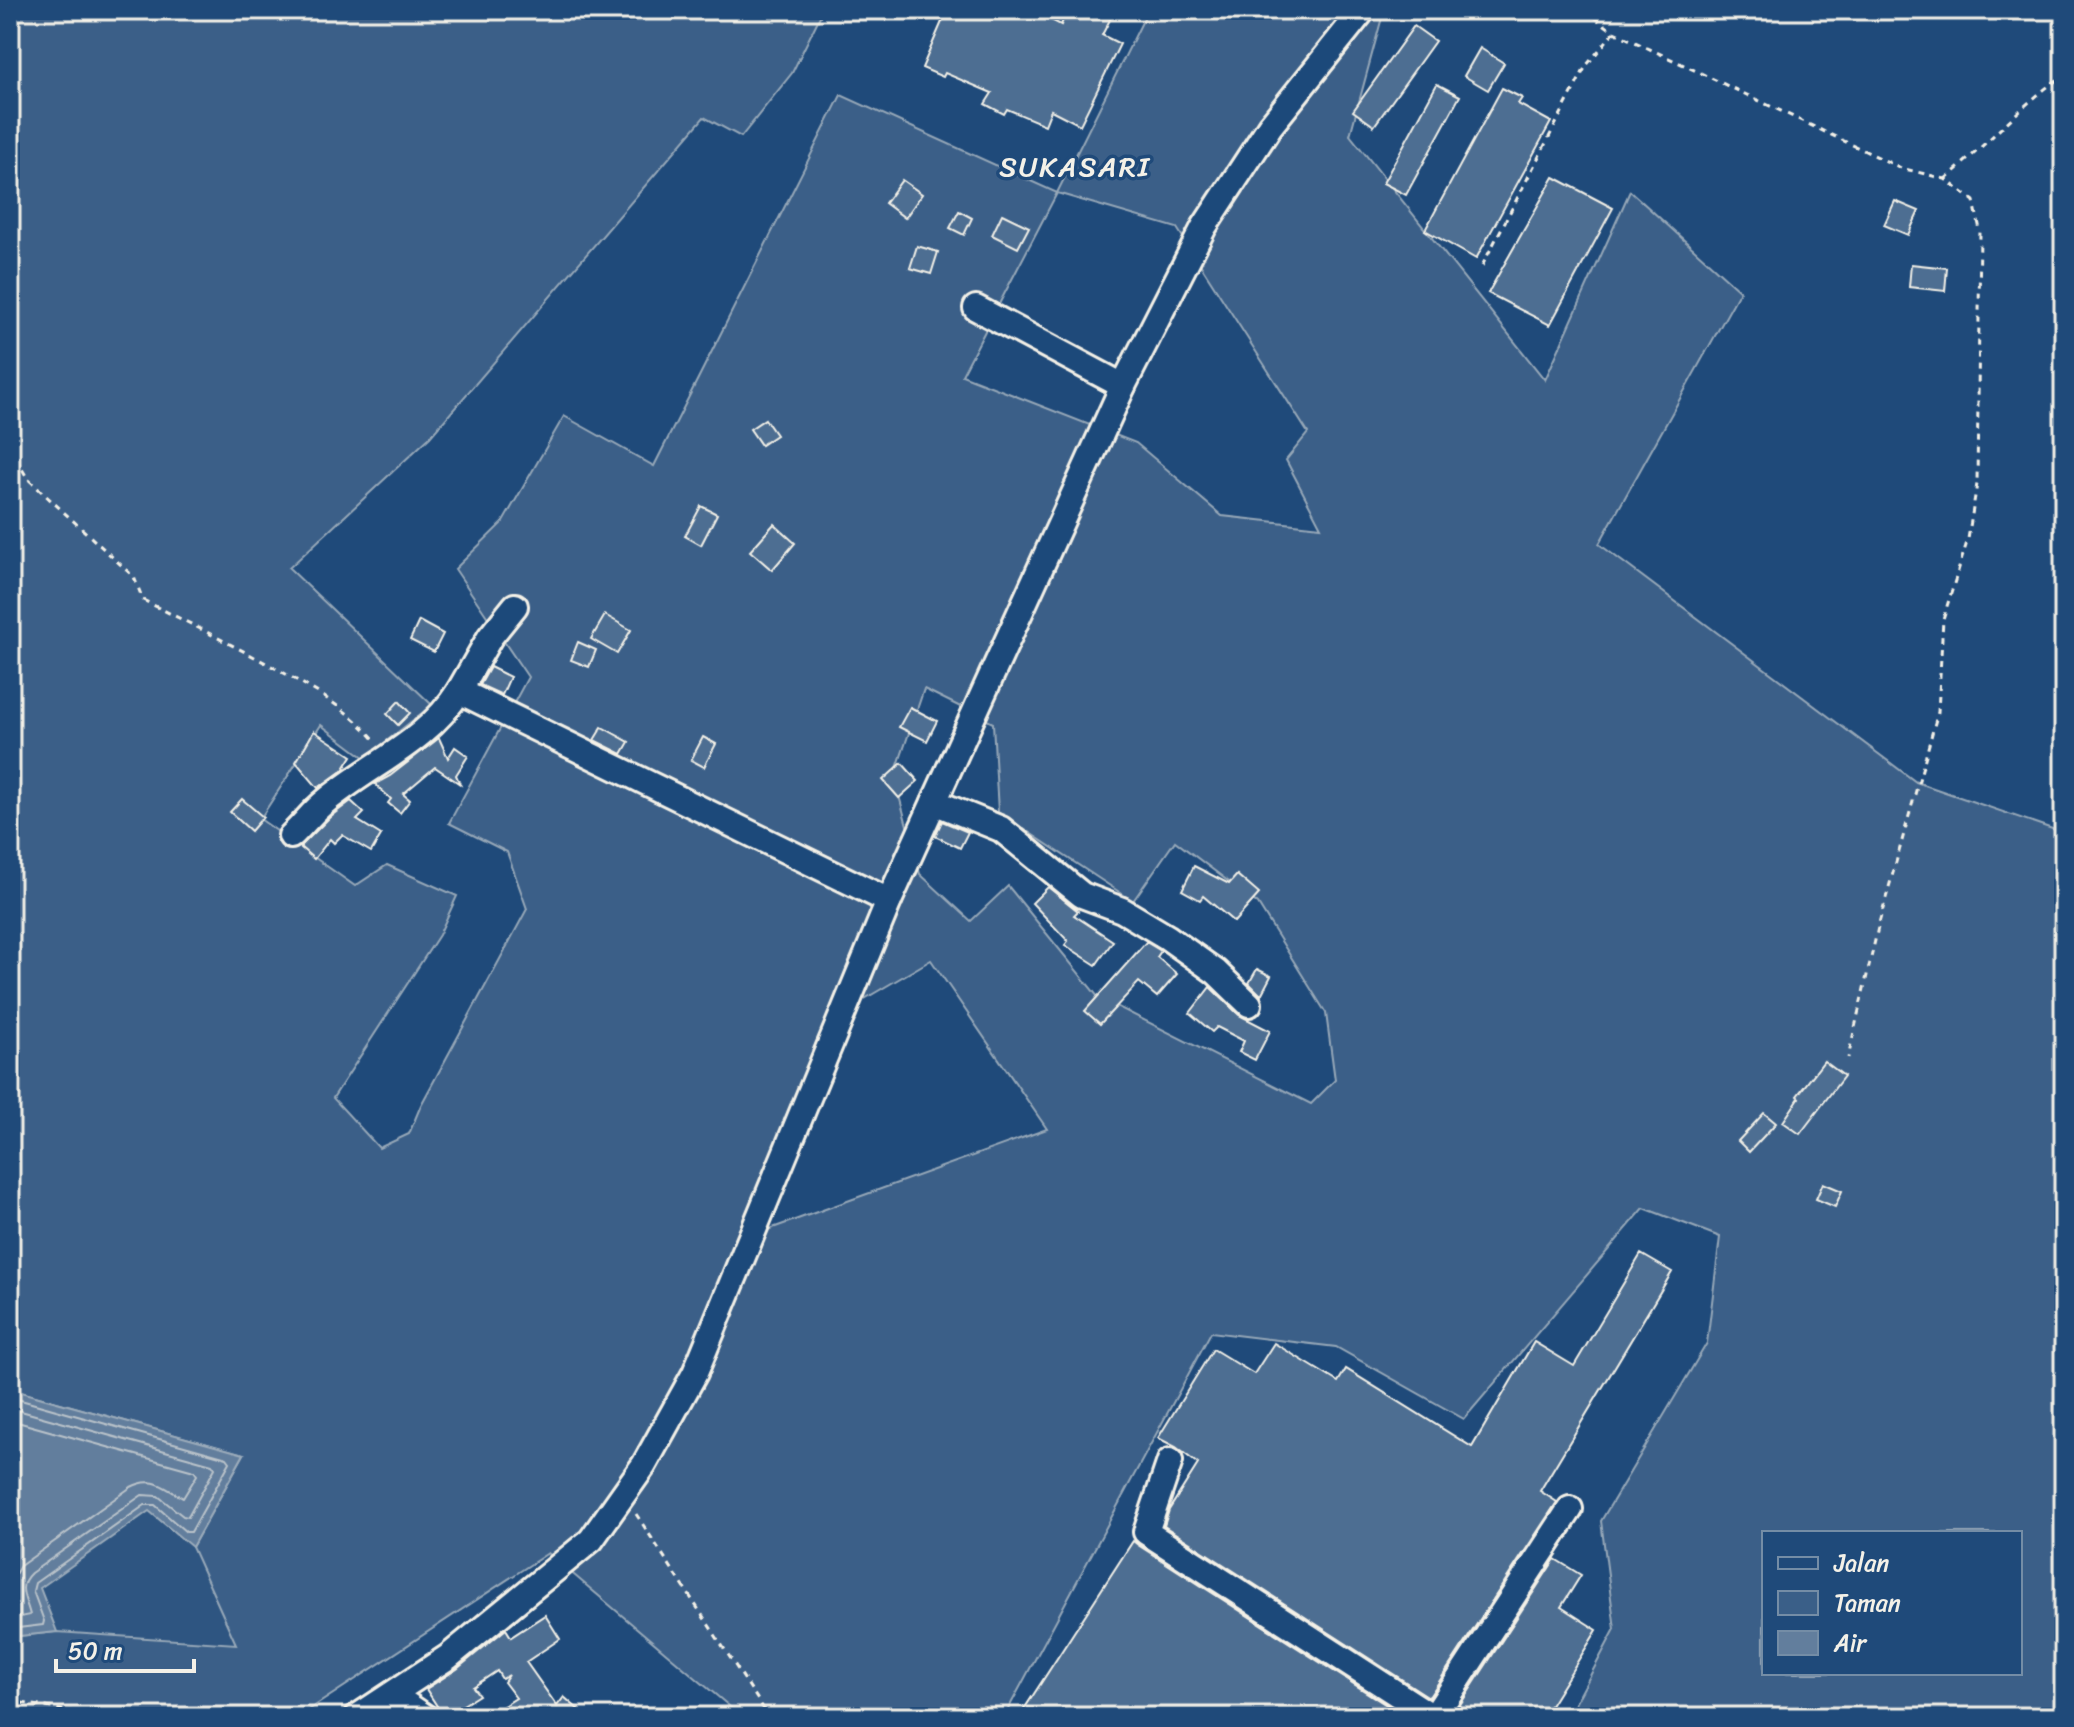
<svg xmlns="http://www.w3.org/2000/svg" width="2074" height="1727" viewBox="0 0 2074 1727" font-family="Sriracha,sans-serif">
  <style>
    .built { fill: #2d5581 }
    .green { fill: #3a5f88; stroke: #97a8b8; stroke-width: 2; fill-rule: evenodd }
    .water { fill: #627e9d; stroke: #9cacbb; stroke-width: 2 }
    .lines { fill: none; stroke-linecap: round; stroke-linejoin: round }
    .shore { stroke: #bac3ca; stroke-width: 2 }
    .building { fill: #4d6e92; stroke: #f4f1e8; stroke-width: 2 }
    .minor-casing { stroke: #f4f1e8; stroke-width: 30 }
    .path { stroke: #f4f1e8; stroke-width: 3; stroke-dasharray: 6 6; stroke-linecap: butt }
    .minor { stroke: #1f4a7a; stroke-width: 24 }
    .labels { text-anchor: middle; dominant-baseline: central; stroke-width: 7; stroke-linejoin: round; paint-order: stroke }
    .quarter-label { font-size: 28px; letter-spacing: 2px; fill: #f4f1e8; stroke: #1f4a7a }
  </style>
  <rect width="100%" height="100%" fill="#1f4a7a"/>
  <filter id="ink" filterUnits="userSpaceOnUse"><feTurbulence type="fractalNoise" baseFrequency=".0125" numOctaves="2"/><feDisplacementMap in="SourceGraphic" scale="16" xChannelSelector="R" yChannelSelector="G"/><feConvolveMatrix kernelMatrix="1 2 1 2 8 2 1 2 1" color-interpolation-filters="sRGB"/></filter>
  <g filter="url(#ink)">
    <polygon class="built" points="149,1511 192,1547 236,1645 57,1632 40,1588"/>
    <path class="green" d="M10,10H823L792,73L741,137L704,117L430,437L289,568L432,705L365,758L321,725L260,819L355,886L387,865L457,896L439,935L333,1098L379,1148L409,1134L421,1105L527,909L507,852L449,823L528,677L455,569L503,522L564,416L654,466L841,95L1057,193L1148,10H1384L1350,135L1545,380L1630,191L1740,291L1599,544L1916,782L2064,833V1717H1568L1615,1629L1601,1521L1707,1343L1720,1237L1644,1208L1464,1419L1336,1347L1211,1332L1004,1717H742L548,1553L298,1717H10V1637L57,1632L236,1644L192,1547L244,1454L10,1389ZM1057,193L1177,228L1308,433L1286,460L1321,527L1222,516L1136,443L962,375ZM924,689L993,723L998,812L1133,901L1175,841L1258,904L1326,1013L1335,1080L1311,1104L1098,997L1008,886L971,921L920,874L894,777ZM931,960L1047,1129L767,1230L834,1017ZM1764,1533H2020V1673H1764Z"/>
    <polygon class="water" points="10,1389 244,1454 192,1547 149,1511 40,1588 57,1632 10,1637"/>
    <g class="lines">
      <g class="shore">
        <polyline points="10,1397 227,1458 230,1462 191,1532 186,1532 155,1505 145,1505 35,1583 33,1591 44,1621 43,1625 10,1629"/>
        <path d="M10,1408L212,1464L215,1468L188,1517L183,1516L158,1496L142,1495L31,1573C16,1587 26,1598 30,1615L10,1619"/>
        <path d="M10,1420L194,1471L197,1475L183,1498C164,1488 154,1475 131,1487L20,1566L11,1581L13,1603L10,1607"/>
      </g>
    </g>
    <g class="building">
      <polygon points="947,10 1032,10 1061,25 1067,10 1115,10 1102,35 1120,44 1080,125 1051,110 1045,125 1007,109 1004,114 985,104 992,93 945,73 943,77 922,68"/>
      <polygon points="1414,26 1435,41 1374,126 1353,111"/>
      <polygon points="1480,48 1504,63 1488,90 1464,76"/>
      <polygon points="1437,84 1460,96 1406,195 1383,183"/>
      <polygon points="1502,88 1522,98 1518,104 1551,122 1476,259 1425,230"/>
      <polygon points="1554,177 1613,208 1550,325 1488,293"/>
      <polygon points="902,180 922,194 905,218 885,203"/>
      <polygon points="1895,201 1919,211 1908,235 1884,225"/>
      <polygon points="959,211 972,218 964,235 950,228"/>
      <polygon points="1002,214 1029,227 1018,248 992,235"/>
      <polygon points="917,246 938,252 931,274 910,268"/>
      <polygon points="1911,264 1947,268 1945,291 1909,287"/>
      <polygon points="765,419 776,435 761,445 750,429"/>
      <polygon points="701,506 717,514 701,545 685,536"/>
      <polygon points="774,524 795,543 772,570 750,551"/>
      <polygon points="605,615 631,630 617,654 591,639"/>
      <polygon points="419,621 443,634 434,652 410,640"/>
      <polygon points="578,642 596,650 589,667 571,660"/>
      <polygon points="490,667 510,677 502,695 480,685"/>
      <polygon points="399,701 410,713 398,725 387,714"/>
      <polygon points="910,707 937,721 927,741 899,727"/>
      <polygon points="602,727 629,742 622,754 594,740"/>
      <polygon points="314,731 352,756 343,770 318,788 296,762"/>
      <polygon points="703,737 716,744 704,767 691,760"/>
      <polygon points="439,738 448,758 455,747 468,756 456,775 460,784 435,767 403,794 410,800 400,813 388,803 391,799 375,784 390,776"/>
      <polygon points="902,763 918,781 899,798 883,780"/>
      <polygon points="242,799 263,817 251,831 230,812"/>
      <polygon points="351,801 364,813 357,820 381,835 371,852 342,835 334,843 330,839 314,859 300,847 331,816"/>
      <polygon points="942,821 968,832 960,848 935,836"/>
      <polygon points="1194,866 1229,884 1237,875 1259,894 1234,922 1203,896 1200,900 1182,890"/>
      <polygon points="1048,887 1078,911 1074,915 1113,941 1096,965 1065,945 1068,941 1032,903"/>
      <polygon points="1146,942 1161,951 1157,957 1177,974 1157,997 1139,982 1100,1024 1085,1011"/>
      <polygon points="1257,969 1271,976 1261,995 1249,983"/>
      <polygon points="1210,987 1239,1015 1270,1031 1255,1060 1239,1052 1244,1041 1217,1027 1212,1032 1190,1013"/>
      <polygon points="1824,1061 1844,1076 1800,1134 1783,1122 1799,1098 1797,1096"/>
      <polygon points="1764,1113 1776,1123 1749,1152 1738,1141"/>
      <polygon points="1823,1183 1842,1191 1835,1207 1816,1199"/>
      <polygon points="1641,1254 1672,1272 1540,1491 1557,1502 1429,1697 1164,1526 1169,1510 1198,1464 1176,1447 1158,1438 1213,1349 1254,1374 1274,1343 1338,1382 1346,1369 1472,1447 1534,1342 1574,1366"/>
      <polygon points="1133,1541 1138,1545 1405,1717 1019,1717"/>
      <polygon points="1555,1559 1581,1575 1561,1607 1597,1630 1543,1717 1452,1717"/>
      <polygon points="545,1615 560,1639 526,1662 557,1706 564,1697 587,1717 486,1717 516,1698 504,1682 509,1675 502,1679 497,1671 473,1687 479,1695 444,1717 426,1689 457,1669 506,1629 511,1637"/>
    </g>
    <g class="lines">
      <defs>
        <g id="minor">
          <polyline points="976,308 1123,386"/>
          <polyline points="459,691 490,637 515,606"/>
          <polyline points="934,802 1001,829 1082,895 1122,910 1167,937 1216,972 1249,1004"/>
          <path d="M291,836C303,825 313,811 326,801C372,763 427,742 459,691L889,901"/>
          <polyline points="1170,1461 1146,1532 1433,1717"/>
          <polyline points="393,1695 425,1717"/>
          <polyline points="357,1717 448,1657 591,1540 644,1465 695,1373 889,901 1123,386 1204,227 1270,126 1363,10"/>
          <polyline points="1434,1717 1570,1509"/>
        </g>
      </defs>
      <use href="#minor" class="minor-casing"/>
      <g class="path">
        <polyline points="1585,10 1614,32 1901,168 1945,179 1974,201 1980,230 1977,484 1968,539 1943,619 1938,712 1879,923 1848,1058"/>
        <path d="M1945,179C1986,146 2020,105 2064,75"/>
        <polyline points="1482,266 1586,66 1614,32"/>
        <path d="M10,449L28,479L134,577L143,600C187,622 231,644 275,668C311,688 347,708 374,739"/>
        <polyline points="636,1514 769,1717"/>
        <polyline points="10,1701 105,1717"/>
      </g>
      <use href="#minor" class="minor"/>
    </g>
  </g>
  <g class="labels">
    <g class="quarter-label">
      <text x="1075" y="166">SUKASARI</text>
    </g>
  </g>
  <rect width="2074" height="1727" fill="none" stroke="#1f4a7a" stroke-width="40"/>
  <rect x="20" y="20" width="2034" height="1687" fill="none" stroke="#f4f1e8" stroke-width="3" filter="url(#ink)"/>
  <rect x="1762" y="1531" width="260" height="144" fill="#1f4a7a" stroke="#748da6" stroke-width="2"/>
  <rect x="1778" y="1557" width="40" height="12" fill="#1f4a7a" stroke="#748da6" stroke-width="2"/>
  <text x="1834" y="1571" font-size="24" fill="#f4f1e8">Jalan</text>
  <rect x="1778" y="1591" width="40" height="24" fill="#3a5f88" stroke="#748da6" stroke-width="2"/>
  <text x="1834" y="1611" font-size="24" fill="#f4f1e8">Taman</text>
  <rect x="1778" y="1631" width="40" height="24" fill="#627e9d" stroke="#748da6" stroke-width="2"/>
  <text x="1834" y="1651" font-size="24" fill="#f4f1e8">Air</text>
  <path d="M56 1659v12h138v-12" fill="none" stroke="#f4f1e8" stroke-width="4"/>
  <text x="68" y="1659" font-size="24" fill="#f4f1e8" stroke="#1f4a7a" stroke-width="6" paint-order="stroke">50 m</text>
</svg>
